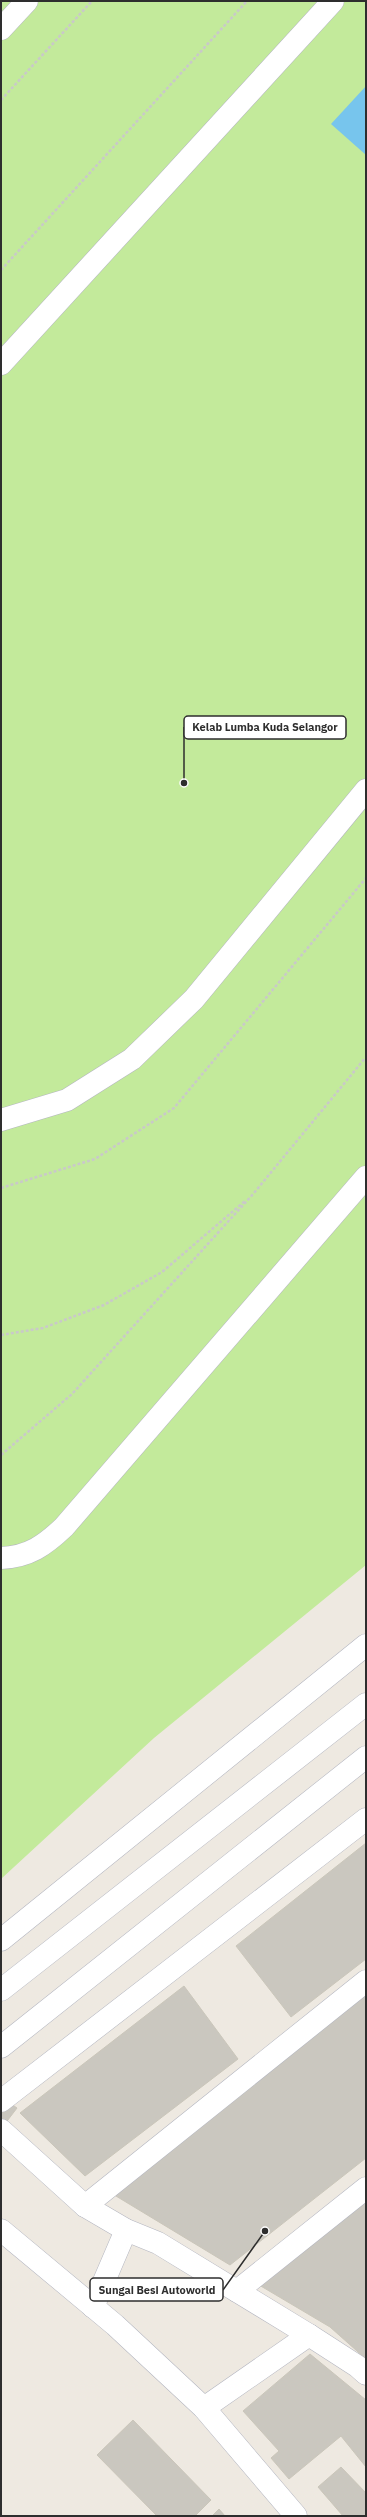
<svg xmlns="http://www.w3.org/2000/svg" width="367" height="2517" viewBox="0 0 367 2517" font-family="'IBM Plex Sans',sans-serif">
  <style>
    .pitch { fill: #c3ea9b }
    .water { fill: #77c5ed }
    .building { fill: #cac7bf; stroke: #cac6ba }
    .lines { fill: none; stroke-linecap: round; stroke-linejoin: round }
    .minor-casing { stroke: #b4b6c0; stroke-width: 23 }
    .path { stroke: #c9c9c9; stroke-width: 2.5; stroke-dasharray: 3 2; stroke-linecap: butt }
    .minor { stroke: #fff; stroke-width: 22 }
    .leader { fill: none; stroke: #2e2e2e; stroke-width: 1.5 }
    .callout-dot { fill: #2e2e2e; stroke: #fff; stroke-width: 1.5 }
    .callout { fill: #fff; stroke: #2e2e2e; stroke-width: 1.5 }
    .callout-label { font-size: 11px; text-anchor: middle; font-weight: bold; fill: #2e2e2e }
  </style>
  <rect width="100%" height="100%" fill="#eee9e1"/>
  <polygon class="pitch" points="1,1 366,1 366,1565 154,1738 1,1879"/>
  <polygon class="water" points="366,86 366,155 331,124"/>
  <g class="building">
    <polygon points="366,1843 366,1959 291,2017 236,1946"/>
    <polygon points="184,1986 238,2059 85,2176 20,2113"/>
    <polygon points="366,1993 366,2158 230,2265 111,2193"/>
    <polygon points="1,2097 17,2108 1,2129"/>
    <polygon points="366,2195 366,2359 330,2327 254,2282"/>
    <polygon points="310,2354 366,2400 366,2467 341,2436 289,2479 271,2458 279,2451 243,2411"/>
    <polygon points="133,2420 211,2500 195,2516 157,2516 97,2455"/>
    <polygon points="341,2467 366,2493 366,2516 343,2516 318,2487"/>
    <polygon points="219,2509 225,2516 212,2516"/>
  </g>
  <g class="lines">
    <defs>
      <g id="minor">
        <polyline points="1,29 27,1"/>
        <polyline points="1,364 333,1"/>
        <polyline points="1,1120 67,1100 132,1059 194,999 366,790"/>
        <path d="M1,1558C29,1557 45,1545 64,1527L366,1177"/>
        <polyline points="1,1940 366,1645"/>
        <polyline points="1,1990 366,1704"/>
        <polyline points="1,2047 366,1757"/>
        <polyline points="1,2101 366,1819"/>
        <polyline points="1,2130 85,2206 126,2230 158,2243 309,2335 357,2366 366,2374"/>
        <polyline points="85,2206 366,1981"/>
        <polyline points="1,2230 115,2325 204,2408 296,2516"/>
        <polyline points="237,2291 366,2188"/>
        <polyline points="93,2307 126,2230"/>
        <polyline points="204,2408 309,2335"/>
      </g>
    </defs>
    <use href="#minor" class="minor-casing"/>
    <g class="path">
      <polyline points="1,100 92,1"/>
      <polyline points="1,270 247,1"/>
      <polyline points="1,1188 95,1159 174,1108 366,878"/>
      <polyline points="1,1335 43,1328 104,1305 162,1272 245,1201"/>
      <polyline points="1,1455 72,1394 254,1193 366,1057"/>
    </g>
    <use href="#minor" class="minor"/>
  </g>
  <path class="leader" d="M184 783L184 727M265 2231L223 2290"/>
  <g class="callout-dot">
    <circle cx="184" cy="783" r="4"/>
    <circle cx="265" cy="2231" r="4"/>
  </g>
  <g class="callout">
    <rect x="184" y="716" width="162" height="23" rx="4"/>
    <rect x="90" y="2278" width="133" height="23" rx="4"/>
  </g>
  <g class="callout-label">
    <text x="265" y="731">Kelab Lumba Kuda Selangor</text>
    <text x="157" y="2294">Sungai Besi Autoworld</text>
  </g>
  <rect width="367" height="2517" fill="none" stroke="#2e2e2e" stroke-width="4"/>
</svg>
